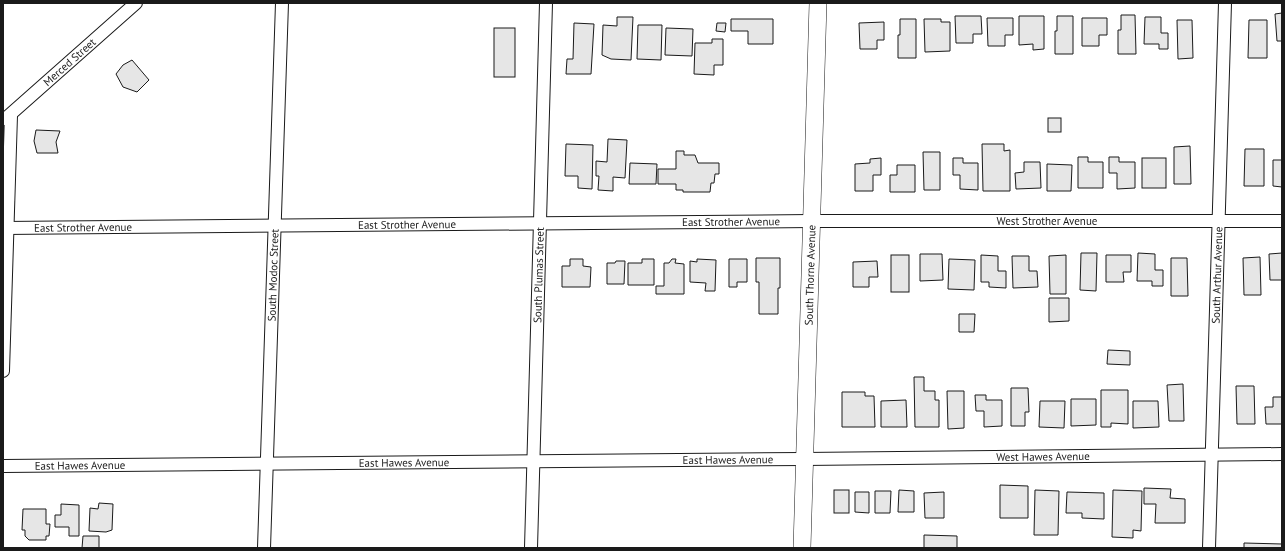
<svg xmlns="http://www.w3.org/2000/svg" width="1285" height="551" viewBox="0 0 1285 551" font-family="'PT Sans',sans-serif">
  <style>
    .building { fill: #e6e6e6; stroke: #1a1a1a }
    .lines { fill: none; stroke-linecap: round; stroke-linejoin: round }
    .street-casing { stroke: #1a1a1a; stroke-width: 14 }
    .secondary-casing { stroke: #1a1a1a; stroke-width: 18 }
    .street { stroke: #fff; stroke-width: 12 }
    .secondary { stroke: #fff; stroke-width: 17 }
    .labels { text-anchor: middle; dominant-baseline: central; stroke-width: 3; stroke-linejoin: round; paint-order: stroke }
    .street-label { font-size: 11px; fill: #1a1a1a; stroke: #fff }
  </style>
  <rect width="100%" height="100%" fill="#fff"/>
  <g class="building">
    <polygon points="1282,13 1282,41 1277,41 1275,14"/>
    <polygon points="1121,15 1135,15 1136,54 1118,54 1118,30 1121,30"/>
    <polygon points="955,16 981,16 982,34 973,34 973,43 956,43"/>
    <polygon points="1019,16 1044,16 1044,49 1033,50 1033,44 1019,45"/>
    <polygon points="1057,16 1073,16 1073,54 1055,54 1055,31 1057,31"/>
    <polygon points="617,17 633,17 631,60 611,59 602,55 603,25 617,26"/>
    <polygon points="1145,17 1161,17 1161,33 1168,33 1168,49 1159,49 1159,44 1144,44"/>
    <polygon points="987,18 1013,18 1013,35 1005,35 1005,46 988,46"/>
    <polygon points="1082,18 1107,18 1107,35 1099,35 1099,46 1082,46"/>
    <polygon points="731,19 773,19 773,44 748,44 748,31 731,31"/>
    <polygon points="900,19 916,19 916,58 898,58 898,35 900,35"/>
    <polygon points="924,19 941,19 941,22 950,22 950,51 925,52"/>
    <polygon points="1177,20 1192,20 1193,58 1178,59"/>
    <polygon points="1249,20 1267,20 1267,58 1248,58"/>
    <polygon points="884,22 884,40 877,40 877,49 860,49 859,23"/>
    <polygon points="574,23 594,24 591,74 566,74 567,59 573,59"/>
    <polygon points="717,23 726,23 725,32 716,31"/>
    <polygon points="638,25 662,25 661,60 637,59"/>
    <rect x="494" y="28" width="21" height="49"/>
    <polygon points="666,28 693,29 692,56 665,55"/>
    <polygon points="712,39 723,39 723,65 714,65 714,75 694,74 695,43 712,43"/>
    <polygon points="132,60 149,80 137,92 123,87 116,74 123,65"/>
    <rect x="1048" y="118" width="13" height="14"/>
    <polygon points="36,130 60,131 56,142 58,153 37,153 34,141"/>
    <polygon points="608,139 627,140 625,178 613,177 613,191 598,190 599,176 596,176 596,161 607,162"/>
    <polygon points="566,144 593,145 592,189 578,188 578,176 565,176"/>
    <polygon points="982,144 1004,144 1004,151 1010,150 1010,191 983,191"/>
    <polygon points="1190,146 1191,184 1174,184 1174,147"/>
    <polygon points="1245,149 1264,149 1264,186 1244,186"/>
    <polygon points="676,151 684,151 684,155 695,155 698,163 719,163 719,174 715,174 714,183 711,183 710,192 683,192 683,190 676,190 676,184 658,184 658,169 676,169"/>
    <polygon points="923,152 940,152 940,190 924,190"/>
    <polygon points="1078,157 1088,157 1088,162 1103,162 1103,188 1078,188"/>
    <polygon points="1109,157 1119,157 1119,162 1135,162 1135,188 1117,189 1117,173 1109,173"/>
    <polygon points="881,158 881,175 873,175 873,191 855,191 855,164 870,163 870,159"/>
    <polygon points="953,158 963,158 963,163 978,163 978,190 960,189 960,175 953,175"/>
    <rect x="1142" y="158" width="24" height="30"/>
    <polygon points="1273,160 1282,160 1282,187 1273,186"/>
    <polygon points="1024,162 1040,162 1041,188 1016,189 1015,173 1024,172"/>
    <polygon points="630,163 657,164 656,184 629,184"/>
    <polygon points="1047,164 1072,165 1071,191 1047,191"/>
    <polygon points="897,165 915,165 915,192 890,192 890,175 897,175"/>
    <polygon points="1081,253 1097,253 1096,291 1080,290"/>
    <polygon points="1138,253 1155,254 1155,270 1163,270 1163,286 1152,286 1152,281 1137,281"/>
    <polygon points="1282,253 1282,280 1270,280 1269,254"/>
    <polygon points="920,254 942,254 943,280 920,281"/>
    <rect x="891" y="255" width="18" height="37"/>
    <polygon points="981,255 998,256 998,271 1006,271 1006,288 989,287 989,282 981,282"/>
    <polygon points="1066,255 1066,294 1050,294 1049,256"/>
    <polygon points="1106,255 1131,255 1131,272 1123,272 1124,282 1106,282"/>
    <polygon points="1012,256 1029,256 1029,271 1037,271 1038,287 1013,288"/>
    <polygon points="1260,257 1261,295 1244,295 1243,258"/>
    <polygon points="756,258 780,258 780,288 778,288 778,314 759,314 759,282 756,282"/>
    <polygon points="1171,258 1187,258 1188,296 1171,296"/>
    <polygon points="570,259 583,259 583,266 591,267 590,287 562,287 562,266 570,266"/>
    <polygon points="642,259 654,259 654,285 628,285 628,263 642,263"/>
    <polygon points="672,259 676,259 675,263 684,264 684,294 656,294 656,286 664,286 664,263 669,263"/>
    <polygon points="697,259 716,260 715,291 705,291 706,283 690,282 690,261 697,262"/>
    <polygon points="729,259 747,259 747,282 737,282 737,287 729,287"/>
    <polygon points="949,259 975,260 974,290 948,289"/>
    <polygon points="616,261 625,261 624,284 607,284 607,263 615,263"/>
    <polygon points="877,261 878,277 869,277 869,287 853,287 853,262"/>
    <polygon points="1049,298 1069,298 1069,321 1049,322"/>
    <polygon points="959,314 975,314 974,332 959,332"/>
    <polygon points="1108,350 1130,351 1130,365 1107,364"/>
    <polygon points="914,377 924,377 924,391 935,391 935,400 939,400 939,427 915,427"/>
    <polygon points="1183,384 1184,421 1169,421 1167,385"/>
    <polygon points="1236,386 1254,386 1255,424 1237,424"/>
    <polygon points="1011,388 1028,388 1029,412 1025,412 1025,426 1011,426"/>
    <polygon points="1101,390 1128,390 1128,424 1111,423 1111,427 1101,427"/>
    <polygon points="947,391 964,391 964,428 948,429"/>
    <polygon points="842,392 865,392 865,396 874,396 875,427 842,427"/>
    <polygon points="975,395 986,395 986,400 1002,400 1002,426 984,427 984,411 976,411"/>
    <polygon points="1273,397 1282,397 1282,424 1266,424 1265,407 1273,407"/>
    <polygon points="1071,399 1096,399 1096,425 1071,426"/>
    <polygon points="906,400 907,427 881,427 881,401"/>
    <polygon points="1040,401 1065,401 1064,428 1039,427"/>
    <polygon points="1133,401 1158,401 1159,427 1133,428"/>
    <polygon points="1000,485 1028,486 1028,518 1000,518"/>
    <polygon points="1144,488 1171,489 1170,498 1185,499 1185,523 1155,523 1156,504 1144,504"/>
    <rect x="834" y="490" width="15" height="23"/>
    <polygon points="899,490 914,491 914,512 898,512"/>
    <polygon points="1035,490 1059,491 1058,535 1034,535"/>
    <polygon points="1113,490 1142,491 1141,531 1133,530 1133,538 1112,537"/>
    <polygon points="875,491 891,491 890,513 875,513"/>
    <polygon points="855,492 869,492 869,513 855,512"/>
    <polygon points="944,492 944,518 925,518 924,493"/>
    <polygon points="1067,492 1104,493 1104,519 1082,518 1082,513 1066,513"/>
    <polygon points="99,503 113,504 112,530 106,532 89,531 90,508 98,509"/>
    <polygon points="61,504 79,505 79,536 69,536 69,527 55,527 55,515 61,515"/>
    <polygon points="23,509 46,509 46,524 50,524 49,536 46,536 46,540 29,540 25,536 25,530 22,530"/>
    <polygon points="924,535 957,536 957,548 924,548"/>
    <polygon points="83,536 99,536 99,548 82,548"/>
    <polygon points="1244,543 1282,544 1282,548 1244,548"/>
  </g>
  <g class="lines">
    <defs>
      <g id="street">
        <path id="s1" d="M5,119L136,3"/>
        <path id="s2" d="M3,228L811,221H1282"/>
        <polyline points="3,371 11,115"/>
        <path id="s3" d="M3,466L804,459L1282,454"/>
        <path id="s4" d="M264,548L282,3"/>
        <path id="s5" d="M531,548L546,3"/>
        <path id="s6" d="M1209,548L1225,3"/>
      </g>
      <g id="secondary">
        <path id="s7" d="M802,548L818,3"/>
      </g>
    </defs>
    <use href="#street" class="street-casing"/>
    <use href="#secondary" class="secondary-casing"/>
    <use href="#street" class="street"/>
    <use href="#secondary" class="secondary"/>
  </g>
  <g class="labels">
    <g class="street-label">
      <text stroke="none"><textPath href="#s1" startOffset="86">Merced Street</textPath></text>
      <text stroke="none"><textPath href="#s2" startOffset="728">East Strother Avenue</textPath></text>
      <text stroke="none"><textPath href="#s2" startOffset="1044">West Strother Avenue</textPath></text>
      <text stroke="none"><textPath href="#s2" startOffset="404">East Strother Avenue</textPath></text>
      <text stroke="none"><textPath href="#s2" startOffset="80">East Strother Avenue</textPath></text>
      <text stroke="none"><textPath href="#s5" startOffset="273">South Plumas Street</textPath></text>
      <text stroke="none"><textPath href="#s6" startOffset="273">South Arthur Avenue</textPath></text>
      <text stroke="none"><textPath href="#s4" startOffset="273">South Modoc Street</textPath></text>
      <text stroke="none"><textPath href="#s7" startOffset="273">South Thorne Avenue</textPath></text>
      <text stroke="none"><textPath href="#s3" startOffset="1040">West Hawes Avenue</textPath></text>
      <text stroke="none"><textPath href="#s3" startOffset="725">East Hawes Avenue</textPath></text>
      <text stroke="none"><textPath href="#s3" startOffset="401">East Hawes Avenue</textPath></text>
      <text stroke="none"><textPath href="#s3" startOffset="77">East Hawes Avenue</textPath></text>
    </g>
  </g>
  <rect width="1285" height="551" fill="none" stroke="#1a1a1a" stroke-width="8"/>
</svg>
